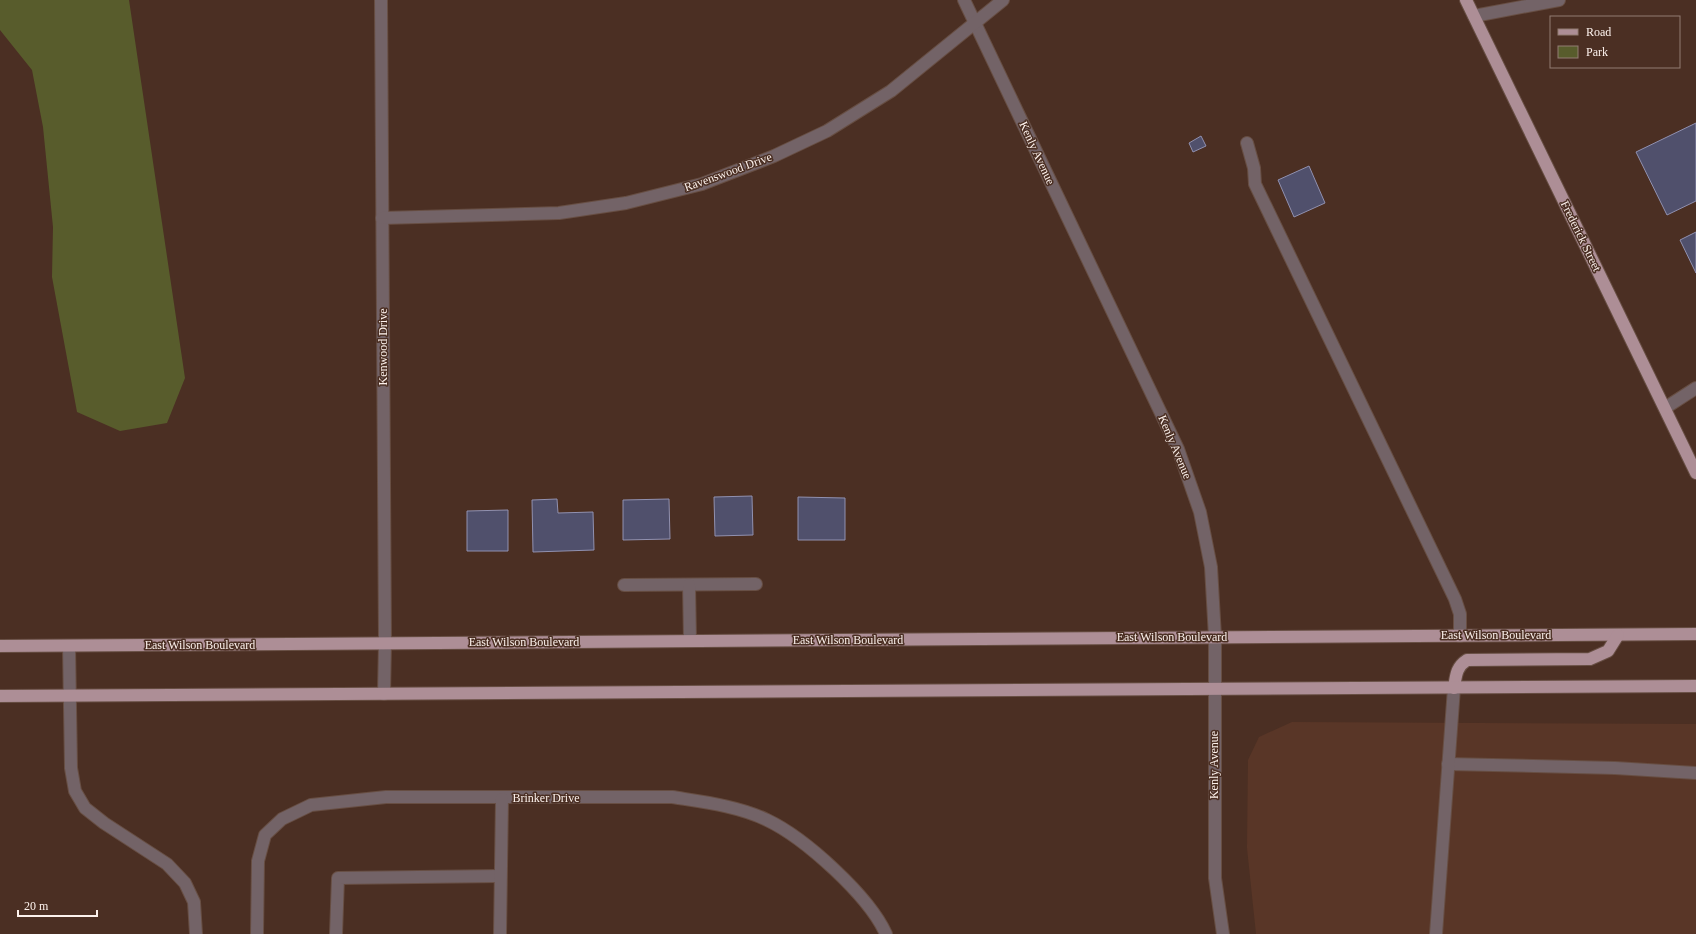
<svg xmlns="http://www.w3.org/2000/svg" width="1696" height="934" viewBox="0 0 1696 934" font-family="'Times New Roman',serif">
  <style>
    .built { fill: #593627 }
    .green { fill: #585c2c }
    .building { fill: #50506c; stroke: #9191b0 }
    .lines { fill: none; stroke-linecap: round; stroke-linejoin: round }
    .minor-casing { stroke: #674e43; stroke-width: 14 }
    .major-casing { stroke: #674e43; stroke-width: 14 }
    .minor { stroke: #736367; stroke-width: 12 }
    .major { stroke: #ad8e96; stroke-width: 12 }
    .labels { text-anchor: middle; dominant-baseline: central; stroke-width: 3; stroke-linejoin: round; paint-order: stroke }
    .street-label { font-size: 12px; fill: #fcf1ec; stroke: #4b2f23 }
  </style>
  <rect width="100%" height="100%" fill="#4b2f23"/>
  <polygon class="built" points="1292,722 1696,724 1696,934 1256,934 1247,848 1248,760 1259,737"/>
  <polygon class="green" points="0,0 129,0 185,378 167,423 120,431 77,412 52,277 53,227 43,127 32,70 0,30"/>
  <g class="building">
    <polygon points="1696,123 1696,201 1667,215 1636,152"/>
    <polygon points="1201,136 1206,146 1193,152 1189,143"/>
    <polygon points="1309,166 1325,203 1294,217 1278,180"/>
    <polygon points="1696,232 1696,273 1680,240"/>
    <polygon points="752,496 753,535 715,536 714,497"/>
    <polygon points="798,497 845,498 845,540 798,540"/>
    <polygon points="557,499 558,513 593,512 594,550 533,552 532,500"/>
    <polygon points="669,499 670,539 623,540 623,500"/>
    <polygon points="508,510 508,551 467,551 467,511"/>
  </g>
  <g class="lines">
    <defs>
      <g id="minor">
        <polyline points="381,0 385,643 384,694"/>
        <polyline points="964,0 1178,449 1200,512 1211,567 1215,637 1215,878 1223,934"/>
        <polyline points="1474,16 1559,0"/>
        <polyline points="1247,143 1254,168 1255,184 1455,599 1460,614 1460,636"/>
        <polyline points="382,218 559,213 626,203 702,184 774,156 827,131 891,91 1003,0"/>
        <polyline points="1665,408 1696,388"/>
        <polyline points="624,585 756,584"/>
        <polyline points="689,585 690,641"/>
        <polyline points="69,646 71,768 75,791 85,808 104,823 167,864 185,883 194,902 196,934"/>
        <polyline points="1448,764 1615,768 1696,773"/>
        <path d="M257,934L258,861L265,835L282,819L311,805L386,797H672C703,802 738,806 767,820C805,838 869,896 886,934"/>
        <polyline points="336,934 338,878 500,876"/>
        <polyline points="500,934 502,799"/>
        <polyline points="1436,934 1454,688"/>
      </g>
      <g id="major">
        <polyline points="1466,0 1696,473"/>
        <polyline points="0,646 1696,634"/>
        <path d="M1454,688C1456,676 1456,667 1467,660L1590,659L1608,651L1618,635"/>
        <polyline points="0,696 1696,686"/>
      </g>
    </defs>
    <use href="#minor" class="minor-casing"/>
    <use href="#major" class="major-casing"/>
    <use href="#minor" class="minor"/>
    <use href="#major" class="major"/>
  </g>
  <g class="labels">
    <g class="street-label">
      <text transform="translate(1037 153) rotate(65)">Kenly Avenue</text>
      <text transform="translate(728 172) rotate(-20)">Ravenswood Drive</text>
      <text transform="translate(1581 236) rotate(64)">Frederick Street</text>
      <text transform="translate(383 347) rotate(-90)">Kenwood Drive</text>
      <text transform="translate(1175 447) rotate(67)">Kenly Avenue</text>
      <text x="1496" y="635">East Wilson Boulevard</text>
      <text x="1172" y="637">East Wilson Boulevard</text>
      <text x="848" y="640">East Wilson Boulevard</text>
      <text x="524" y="642">East Wilson Boulevard</text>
      <text x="200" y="645">East Wilson Boulevard</text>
      <text transform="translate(1214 765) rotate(-90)">Kenly Avenue</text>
      <text x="546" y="798">Brinker Drive</text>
    </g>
  </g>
  <rect x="1550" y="16" width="130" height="52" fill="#4b2f23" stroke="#927d73"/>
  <rect x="1558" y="29" width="20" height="6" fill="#ad8e96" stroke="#927d73"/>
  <text x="1586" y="36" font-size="12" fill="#fcf1ec">Road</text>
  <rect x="1558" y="46" width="20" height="12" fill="#585c2c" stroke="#927d73"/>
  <text x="1586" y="56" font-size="12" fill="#fcf1ec">Park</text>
  <path d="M18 910v6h79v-6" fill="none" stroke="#fcf1ec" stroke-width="2"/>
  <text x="24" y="910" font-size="12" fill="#fcf1ec" stroke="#4b2f23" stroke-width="3" paint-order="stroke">20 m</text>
</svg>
